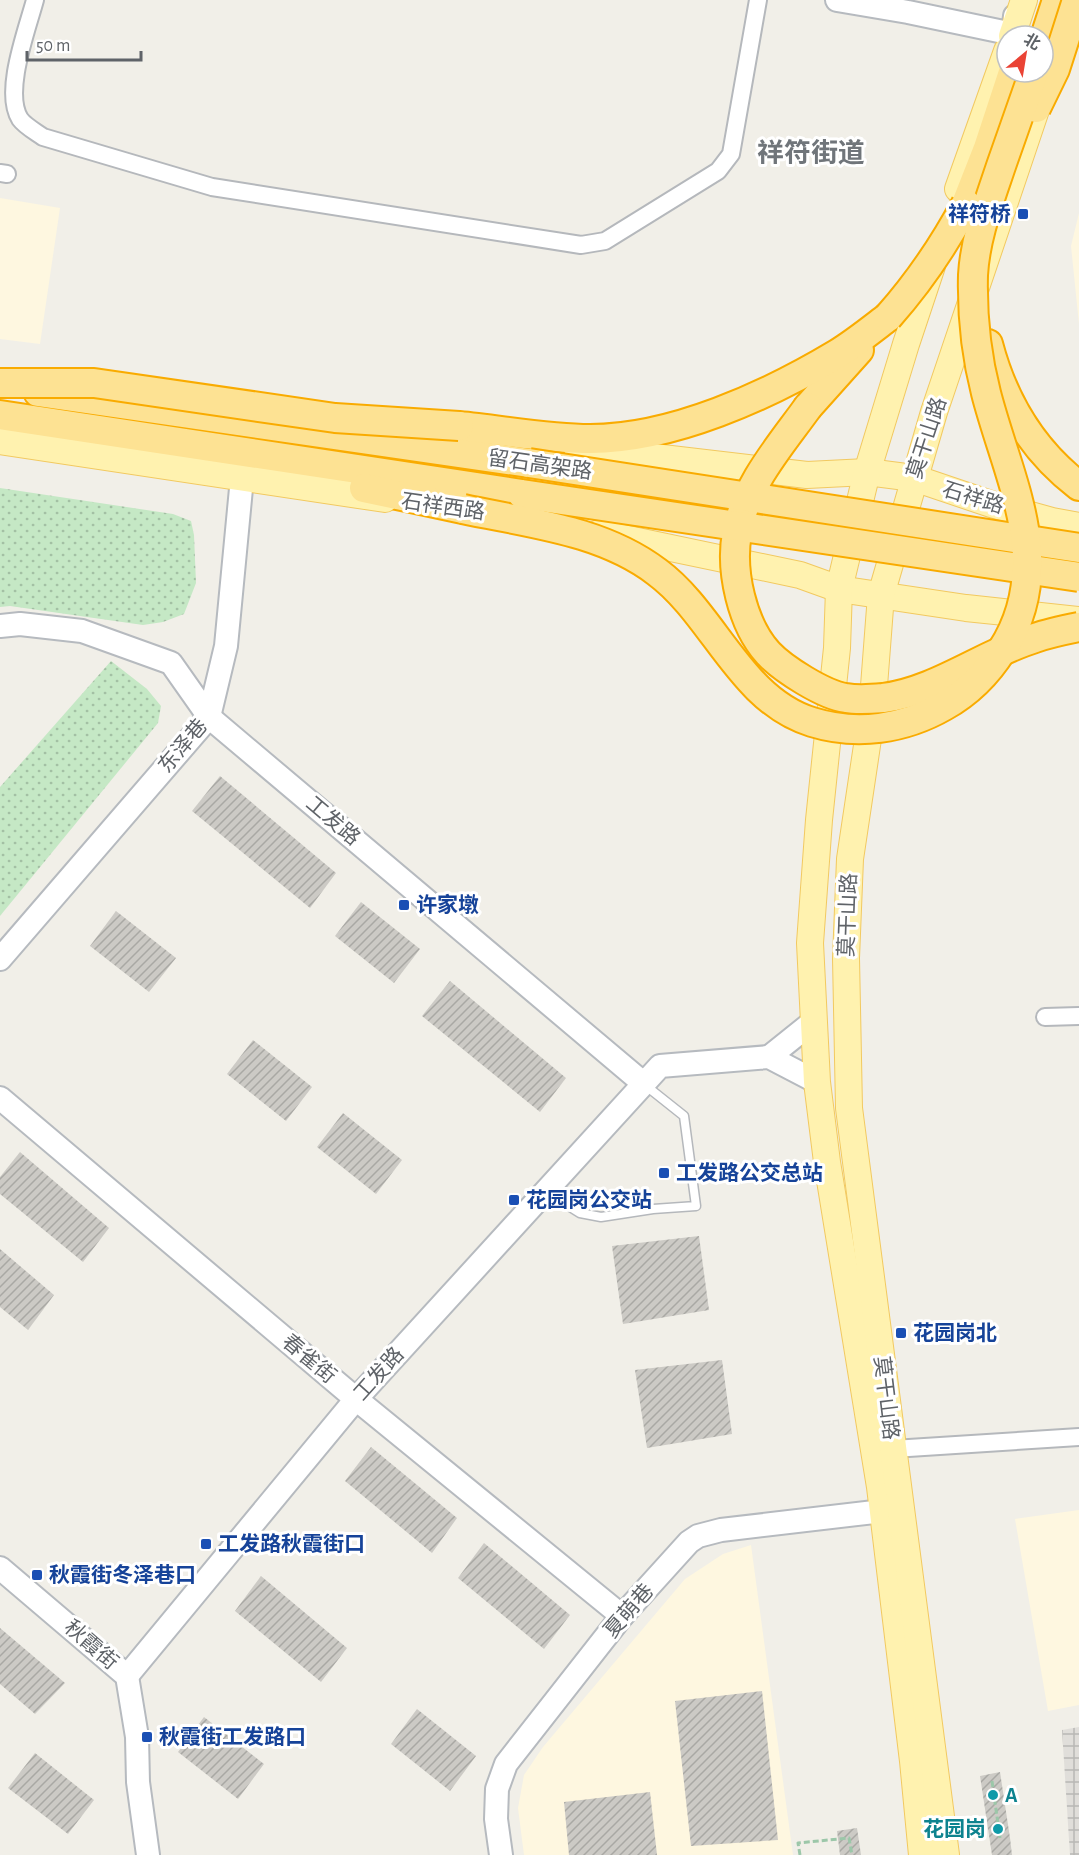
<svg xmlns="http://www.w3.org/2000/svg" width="1079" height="1855" viewBox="0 0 1079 1855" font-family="'Alegreya Sans','Noto Sans SC',sans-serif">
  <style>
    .commercial { fill: #fef7e0 }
    .industrial { fill: url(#industrial-grid) }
    .park { fill: url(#park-dots) }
    .building { fill: url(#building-hatch) }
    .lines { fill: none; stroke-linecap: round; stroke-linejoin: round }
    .lane-casing { stroke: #b5b8bc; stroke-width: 11 }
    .street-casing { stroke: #b5b8bc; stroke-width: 20 }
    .secondary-casing { stroke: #b6babf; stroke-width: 26 }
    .primary-casing { stroke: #f2c960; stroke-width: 28 }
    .highway-casing { stroke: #f9ab00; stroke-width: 32 }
    .path { stroke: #9cc7a9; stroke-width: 3; stroke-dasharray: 6 3; stroke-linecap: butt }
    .lane { stroke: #fff; stroke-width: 8 }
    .street { stroke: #fff; stroke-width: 16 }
    .secondary { stroke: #fff; stroke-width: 22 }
    .primary { stroke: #fff2af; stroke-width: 26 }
    .highway { stroke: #fde293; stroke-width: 28 }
    .highway-bridge-casing { stroke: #f9ab00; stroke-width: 32; stroke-linecap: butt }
    .highway-bridge { stroke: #fde293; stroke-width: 28 }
    .transit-dot { fill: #1a4fb4; stroke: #fff; stroke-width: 2 }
    .culture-dot { fill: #0f9aa8; stroke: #fff; stroke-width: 2 }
    .labels { text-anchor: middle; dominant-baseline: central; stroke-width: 6; stroke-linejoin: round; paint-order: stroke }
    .transit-label { font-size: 21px; font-weight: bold; fill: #164399; stroke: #fff; text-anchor: start }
    .street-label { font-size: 21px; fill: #5f6368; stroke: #fff }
    .culture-label { font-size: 21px; font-weight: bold; fill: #0d838f; stroke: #fff; text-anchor: start }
    .district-label { font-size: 27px; font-weight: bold; fill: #70757a; stroke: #fff }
  </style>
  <defs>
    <pattern id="industrial-grid" width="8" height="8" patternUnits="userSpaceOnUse" patternTransform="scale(1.5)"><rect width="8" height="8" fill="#e0deda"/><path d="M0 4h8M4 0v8" fill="none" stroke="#b9b8b5"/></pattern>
    <pattern id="park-dots" width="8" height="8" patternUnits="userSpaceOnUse" patternTransform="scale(1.5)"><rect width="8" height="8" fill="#c5e8c5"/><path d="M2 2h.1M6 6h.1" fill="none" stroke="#a3c0a4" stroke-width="1.8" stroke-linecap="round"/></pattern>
    <pattern id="building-hatch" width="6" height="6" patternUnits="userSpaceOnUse" patternTransform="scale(1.5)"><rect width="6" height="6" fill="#cccac5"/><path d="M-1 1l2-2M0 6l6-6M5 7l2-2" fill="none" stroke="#a9a8a4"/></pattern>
  </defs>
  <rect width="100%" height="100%" fill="#f1efe8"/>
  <g class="commercial">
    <polygon points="0,198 60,208 40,344 0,339"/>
    <polygon points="1079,213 1079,324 1071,246"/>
    <polygon points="1079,1510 1079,1705 1048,1711 1015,1519"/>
    <polygon points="751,1545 793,1855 524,1855 518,1808 524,1775 543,1747 685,1579 723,1554"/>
  </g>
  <polygon class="industrial" points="1079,1727 1079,1855 1070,1855 1062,1730"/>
  <g class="park">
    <polygon points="0,488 173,514 191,521 194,535 196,583 184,614 163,622 143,625 10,606 0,607"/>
    <polygon points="111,661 147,689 161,706 158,723 0,916 0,787"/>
  </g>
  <g class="building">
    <polygon points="220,776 336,873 310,908 192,811"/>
    <polygon points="361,902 420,949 394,983 335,936"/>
    <polygon points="116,911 176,958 149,992 90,946"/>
    <polygon points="450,981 566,1078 540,1112 422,1016"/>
    <polygon points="253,1040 312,1087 286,1121 227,1074"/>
    <polygon points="343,1113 402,1160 376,1194 317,1147"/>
    <polygon points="20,1152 109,1228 83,1262 0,1194 0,1177"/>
    <polygon points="699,1236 709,1310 623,1324 612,1246"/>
    <polygon points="0,1249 54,1295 28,1330 0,1307"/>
    <polygon points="722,1360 732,1434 647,1448 635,1370"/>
    <polygon points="371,1447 457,1518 432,1553 345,1481"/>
    <polygon points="484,1543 570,1615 544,1649 458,1578"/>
    <polygon points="261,1576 347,1648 321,1682 235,1611"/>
    <polygon points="0,1628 65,1683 35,1714 0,1684"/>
    <polygon points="762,1691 778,1840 691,1846 675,1701"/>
    <polygon points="417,1709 476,1756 450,1791 391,1744"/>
    <polygon points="204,1717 264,1764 238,1799 178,1752"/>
    <polygon points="35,1753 94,1800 68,1834 8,1788"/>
    <polygon points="1000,1772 1010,1838 1012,1855 992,1855 980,1776"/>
    <polygon points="650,1792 657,1855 569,1855 564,1802"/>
    <polygon points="857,1828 861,1855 840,1855 837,1831"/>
  </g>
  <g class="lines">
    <defs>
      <polyline id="lane" points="548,1193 580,1213 601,1217 653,1209 696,1206 684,1116 645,1085"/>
      <g id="street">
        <path d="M35,0C27,30 3,92 20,119C25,126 36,132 43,137L212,187L581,245L605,241L718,171L731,154L758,0"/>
        <polyline points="0,173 7,174"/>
        <polyline points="1045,1017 1079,1016"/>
        <polyline points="893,1449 1079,1437"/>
      </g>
      <g id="secondary">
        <polyline points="837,0 908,12 1013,34 1015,16"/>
        <polyline points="0,626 20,624 82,631 171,663 209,717 643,1083"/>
        <polyline points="0,959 209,717 226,646 242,478"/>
        <polyline points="769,1057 814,1021"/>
        <polyline points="0,1098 356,1399 622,1616"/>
        <polyline points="0,1568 127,1676 137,1737 138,1782 148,1855"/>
        <polyline points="127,1676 356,1399 660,1066 769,1057 817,1082"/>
        <polyline points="501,1855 496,1819 497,1789 506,1764 622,1616 689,1542 698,1536 721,1530 883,1511"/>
      </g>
      <g id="primary">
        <polyline points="1012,36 1024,0"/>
        <polyline points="958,189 1007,51"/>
        <polyline points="0,441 385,499"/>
        <polyline points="577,448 807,475 867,472 914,478 991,504 1052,521 1079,526"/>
        <polyline points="599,533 800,575 839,589 966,608 1079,620"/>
        <polyline points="922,1855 913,1761 880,1487 827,1162 817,1082 810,943 819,820 837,648 839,589 867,472 906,344 932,266"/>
        <polyline points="946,1855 849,1108 846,958 850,859 872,712 881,595 934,412 1043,89"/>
      </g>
      <g id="highway">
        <polyline points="1043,43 1057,0"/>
        <polyline points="966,204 988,148 1013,72"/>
        <path d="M988,344C1003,401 1032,450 1079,486"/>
        <polyline points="38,392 529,463"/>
        <polyline points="808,407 859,350"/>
        <polyline points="0,415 522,494"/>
        <path d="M459,426C501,430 549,439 590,439C672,439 767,396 837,354C855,343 871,330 888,317"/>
        <polyline points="364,488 463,509"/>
      </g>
    </defs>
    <use href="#lane" class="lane-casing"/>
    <use href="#street" class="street-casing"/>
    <use href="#secondary" class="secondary-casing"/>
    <use href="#primary" class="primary-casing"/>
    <use href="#highway" class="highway-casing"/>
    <g class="path">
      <polyline points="992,1781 1000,1838"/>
      <polyline points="800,1855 798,1843 849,1838 852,1855"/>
    </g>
    <use href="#lane" class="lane"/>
    <use href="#street" class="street"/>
    <use href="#secondary" class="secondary"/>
    <use href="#primary" class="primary"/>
    <use href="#highway" class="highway"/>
    <defs>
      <g id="highway-bridge">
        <polyline points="1036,108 1055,69 1077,0"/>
        <path d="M888,317C920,281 943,247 966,204"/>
        <polyline points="0,383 94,383 335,418 459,426"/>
        <path d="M808,407C780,446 745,485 737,533C730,571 742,624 768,653C783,669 824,695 846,698C857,700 872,699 883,698C937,691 983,654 1035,638C1049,633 1064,630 1079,627"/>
        <polyline points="529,463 1079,548"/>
        <polyline points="522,494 1079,577"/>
        <path d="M463,509C528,523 602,530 657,572C714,614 740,700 812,722C857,736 904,729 944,706C969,692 987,674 1002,650C1057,565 1008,479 986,393C976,354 972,315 973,275C975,238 989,202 1001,166C1012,135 1023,103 1034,72"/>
      </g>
    </defs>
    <use href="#highway-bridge" class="highway-bridge-casing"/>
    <use href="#highway-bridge" class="highway-bridge"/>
  </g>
  <g class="transit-dot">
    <rect x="1017" y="208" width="12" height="12" rx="3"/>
    <rect x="398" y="899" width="12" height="12" rx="3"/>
    <rect x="658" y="1167" width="12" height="12" rx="3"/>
    <rect x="508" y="1194" width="12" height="12" rx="3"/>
    <rect x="895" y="1327" width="12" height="12" rx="3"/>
    <rect x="200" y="1538" width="12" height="12" rx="3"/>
    <rect x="31" y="1569" width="12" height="12" rx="3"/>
    <rect x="141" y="1731" width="12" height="12" rx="3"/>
  </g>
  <g class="culture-dot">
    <circle cx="993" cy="1795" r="6"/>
    <circle cx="998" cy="1829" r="6"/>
  </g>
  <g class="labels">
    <g class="transit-label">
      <text x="1011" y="214" text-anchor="end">祥符桥</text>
      <text x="416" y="905">许家墩</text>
      <text x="676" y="1173">工发路公交总站</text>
      <text x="526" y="1200">花园岗公交站</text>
      <text x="913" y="1333">花园岗北</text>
      <text x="218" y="1544">工发路秋霞街口</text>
      <text x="49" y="1575">秋霞街冬泽巷口</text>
      <text x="159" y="1737">秋霞街工发路口</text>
    </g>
    <g class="street-label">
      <text transform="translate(927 438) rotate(-72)">莫干山路</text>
      <text transform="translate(540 465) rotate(8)">留石高架路</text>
      <text transform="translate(973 498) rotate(17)">石祥路</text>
      <text transform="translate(443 507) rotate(8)">石祥西路</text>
      <text transform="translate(183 746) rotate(-50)">东泽巷</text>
      <text transform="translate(333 821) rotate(40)">工发路</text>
      <text transform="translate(848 915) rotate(-88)">莫干山路</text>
      <text transform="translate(309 1359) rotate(40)">春雀街</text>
      <text transform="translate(379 1374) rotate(-48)">工发路</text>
      <text transform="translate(886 1398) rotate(83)">莫干山路</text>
      <text transform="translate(629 1611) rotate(-49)">夏萌巷</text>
      <text transform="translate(91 1645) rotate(41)">秋霞街</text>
    </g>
    <g class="culture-label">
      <text x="1005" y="1795">A</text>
      <text x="986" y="1829" text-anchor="end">花园岗</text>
    </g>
    <g class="district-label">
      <text x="811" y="153">祥符街道</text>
    </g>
  </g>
  <g transform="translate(1025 54) rotate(30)"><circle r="28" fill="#ffffff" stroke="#bfc1c3" stroke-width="1.5"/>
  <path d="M0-4.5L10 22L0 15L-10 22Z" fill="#ea4335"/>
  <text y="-9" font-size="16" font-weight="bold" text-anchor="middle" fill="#5f6368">北</text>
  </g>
  <path d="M27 51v9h114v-9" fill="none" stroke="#5f6368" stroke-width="3"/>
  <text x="36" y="51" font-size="18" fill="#5f6368" stroke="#ffffff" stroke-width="4.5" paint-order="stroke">50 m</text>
</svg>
